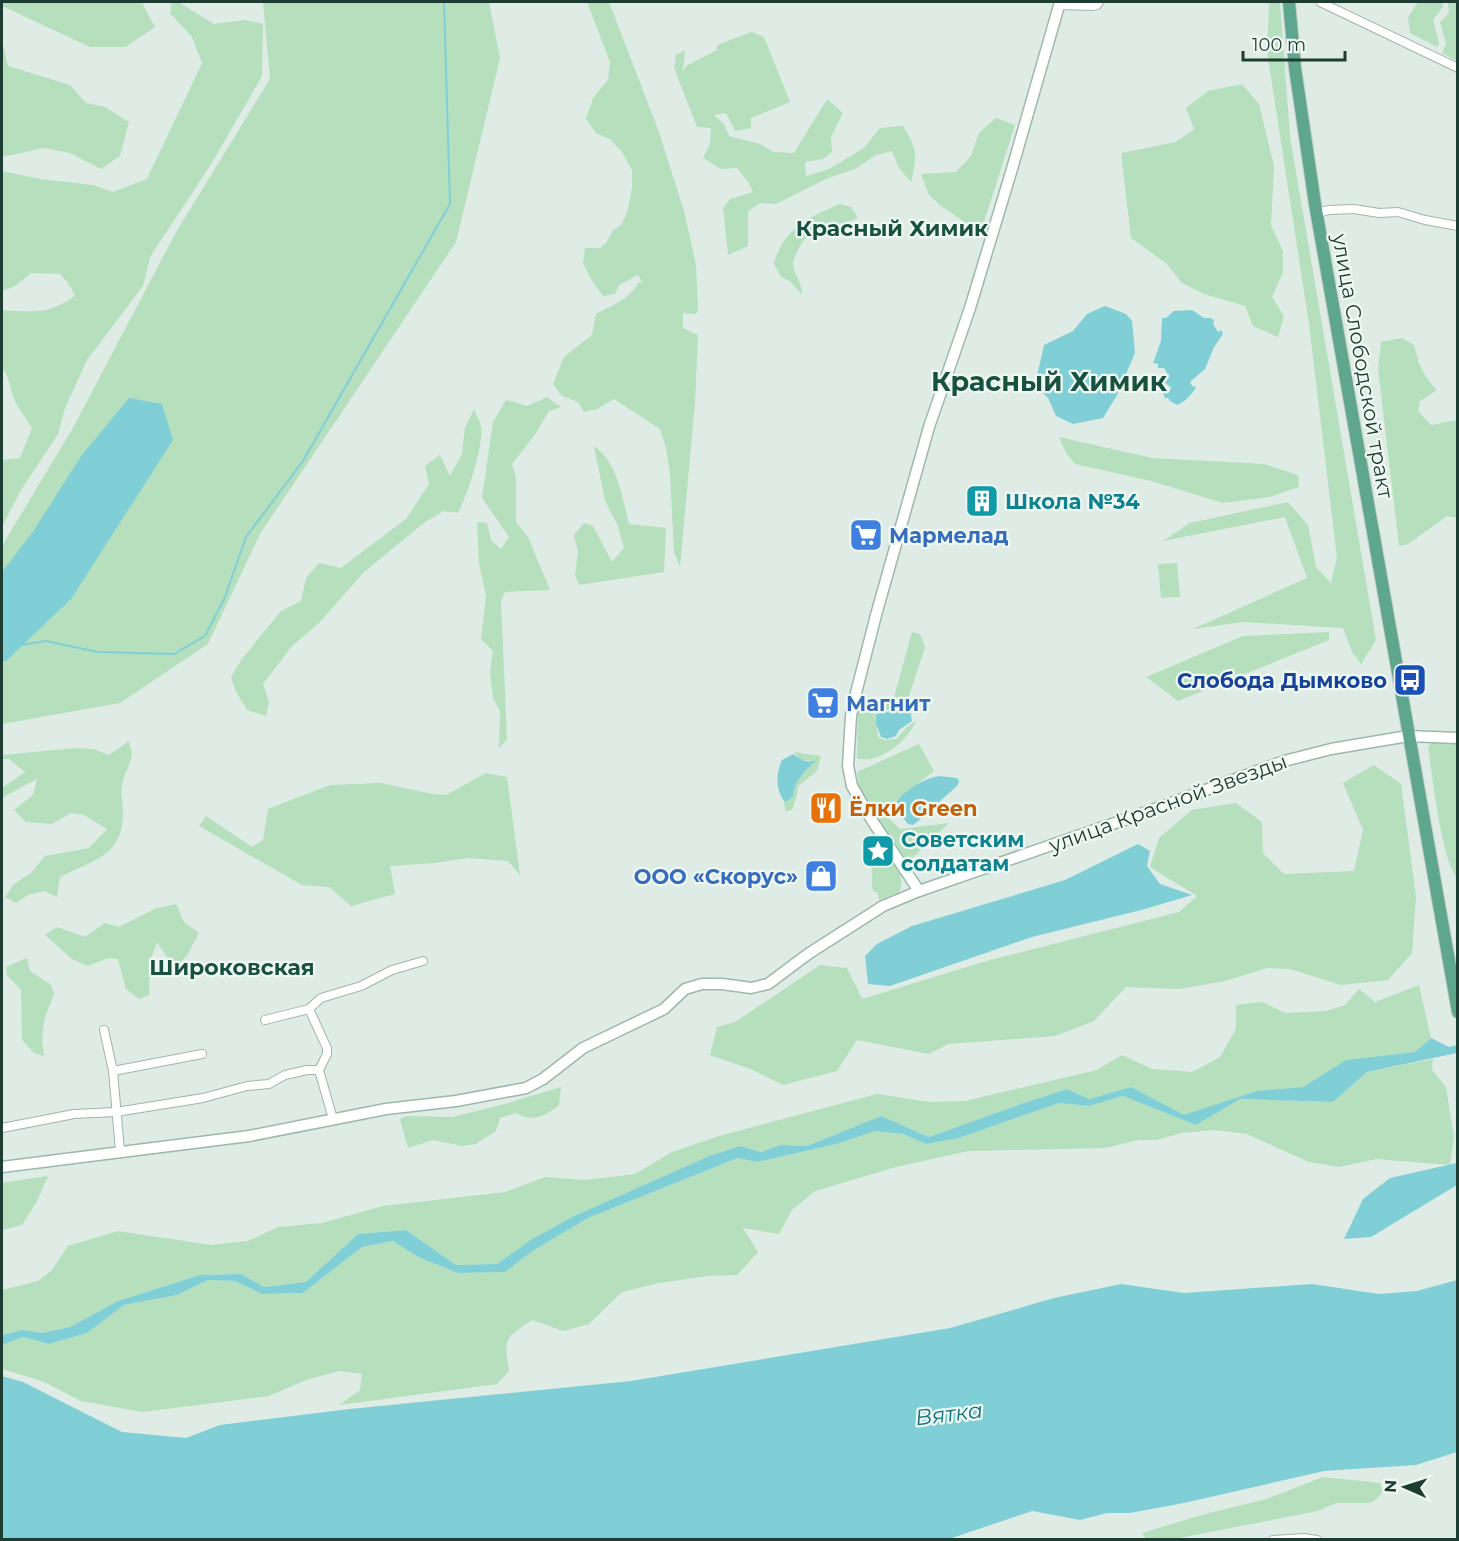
<svg xmlns="http://www.w3.org/2000/svg" width="1459" height="1541" viewBox="0 0 1459 1541" font-family="Montserrat,sans-serif">
  <style>
    .green { fill: #b5dfbd }
    .water { fill: #80cfd7 }
    .lines { fill: none; stroke-linecap: round; stroke-linejoin: round }
    .stream { stroke: #80cfd7; stroke-width: 2 }
    .street-casing { stroke: #a1b4ac; stroke-width: 10 }
    .secondary-casing { stroke: #9cb8ac; stroke-width: 13 }
    .primary-casing { stroke: #c0c9c6; stroke-width: 14 }
    .street { stroke: #fff; stroke-width: 8 }
    .secondary { stroke: #fff; stroke-width: 10 }
    .primary { stroke: #5ea68e; stroke-width: 12 }
    .labels { text-anchor: middle; dominant-baseline: central; stroke-width: 4.5; stroke-linejoin: round; paint-order: stroke }
    .street-label { font-size: 21px; fill: #1e3d32; stroke: #eff8f3 }
    .culture-label { font-size: 21px; font-weight: bold; fill: #0d838f; stroke: #eff8f3; text-anchor: start }
    .shop-label { font-size: 21px; font-weight: bold; fill: #366cbe; stroke: #eff8f3; text-anchor: start }
    .transit-label { font-size: 21px; font-weight: bold; fill: #164399; stroke: #eff8f3; text-anchor: end }
    .food-label { font-size: 21px; font-weight: bold; fill: #c56008; stroke: #eff8f3; text-anchor: start }
    .neighbourhood-label { font-size: 22px; font-weight: bold; fill: #18513f; stroke: #eff8f3 }
    .water-label { font-size: 22px; font-style: italic; fill: #13737e; stroke: #eff8f3 }
    .district-label { font-size: 27px; font-weight: bold; fill: #18513f; stroke: #eff8f3 }
  </style>
  <rect width="100%" height="100%" fill="#deece5"/>
  <g class="green">
    <polygon points="2,2 143,2 143,5 155,27 125,47 90,47 2,6"/>
    <path d="M172,2H178L214,24L244,20L263,24L262,76L213,161L150,257L143,286L87,360L65,408L58,434L21,490L2,527V460L20,458L32,428C27,419 17,407 14,399C10,388 9,375 2,368V310C34,312 47,315 75,296L68,283L60,274L31,273L15,286L2,291V171L40,179L93,185L113,192L147,179L202,63L192,37L170,13Z"/>
    <polygon points="263,2 489,2 500,58 456,242 260,534 208,644 120,703 2,724 2,546 73,428 175,234 270,79"/>
    <path d="M587,2H609L659,132L684,211L696,265L698,311L695,314L683,313V328L698,335L695,403L680,567L674,552L670,474L666,448L660,429L614,399L597,409L584,412L578,402L562,396L553,384L564,357L592,335L596,314C611,306 630,299 638,283L642,282L638,275L619,285L615,294L603,296L592,281L583,263L585,248H600L606,243L613,230L621,225L627,213L632,189V170L622,152L610,139L596,133L586,119L593,98L608,80L610,62Z"/>
    <polygon points="1269,2 1278,2 1280,3 1290,137 1376,640 1361,664 1352,652 1343,628 1243,622 1193,629 1307,578 1285,517 1163,541 1190,523 1288,502 1308,525 1316,567 1331,583 1337,558 1309,324 1267,51"/>
    <polygon points="1418,2 1443,2 1443,7 1433,20 1439,43 1437,47 1410,33 1408,17"/>
    <polygon points="1448,2 1457,2 1457,61 1442,53 1446,44 1440,22 1449,13"/>
    <path d="M752,32L764,37L790,102L751,118V128L735,131L726,113L714,115L724,124L729,136L760,144L774,152L794,153L827,99L843,113L831,137L832,152L823,159L805,162L806,176L829,169L864,148L880,128L903,126C918,151 917,154 911,182L899,168L892,151L876,155L855,169L828,178L776,204L760,203L748,211V246L728,255L723,208L730,199L753,192L749,183L737,168L721,169L703,158L710,144L711,128L697,127L674,68L676,55L685,50L683,72L686,66L717,50V45Z"/>
    <polygon points="2,41 8,66 70,85 86,103 105,107 129,122 120,156 101,169 70,153 44,148 2,157"/>
    <polygon points="1242,84 1259,104 1274,166 1271,225 1283,251 1283,272 1272,297 1284,316 1278,337 1253,326 1245,306 1204,294 1182,283 1167,264 1131,238 1121,153 1176,142 1194,129 1186,108 1208,91"/>
    <polygon points="996,118 1015,125 983,225 976,230 940,205 929,195 921,174 956,172 971,156 979,133"/>
    <path d="M840,204L851,207L858,218C836,228 809,225 798,250C796,254 793,259 793,264C794,275 803,284 802,295L790,281L781,277L774,264C783,229 809,217 840,204Z"/>
    <path d="M1402,338L1414,345C1418,364 1424,377 1437,390L1420,401L1418,411L1431,425L1457,420L1458,518L1447,516L1408,544L1399,546L1378,369L1381,342Z"/>
    <polygon points="547,397 561,407 549,411 536,433 512,464 516,478 516,522 528,537 550,590 505,592 501,601 507,739 499,748 500,711 493,698 490,673 493,651 481,639 486,596 479,563 477,522 487,523 491,540 501,549 509,537 482,498 493,422 506,400 527,406"/>
    <path d="M474,409C476,414 480,421 481,427C484,445 467,496 458,513L444,511L425,522L363,573L319,623L292,646L263,684L269,702L266,716L247,710L236,692L231,677L241,660L281,611L301,601L306,578L319,563L341,568L406,519L429,484L425,466L440,455L450,476L462,454L465,428Z"/>
    <polygon points="1059,437 1152,458 1264,464 1298,475 1299,487 1269,497 1223,503 1151,481 1075,464 1066,453"/>
    <path d="M594,446C618,463 622,497 629,524L666,528L664,572L579,585L575,575L578,552L574,535L584,523L593,526L612,562L624,548L617,524L605,501Z"/>
    <polygon points="1177,563 1180,597 1161,598 1158,564"/>
    <path d="M912,632L920,634L925,647L906,705L875,713L878,737L884,740L896,739L907,727L916,721C909,740 877,766 857,758L858,712L860,699L893,701Z"/>
    <polygon points="1329,632 1329,640 1178,701 1146,677 1243,636"/>
    <path d="M129,741C129,745 132,751 132,755C131,763 123,776 122,786C120,797 124,808 123,818C120,858 90,861 60,877L57,897L44,891L28,895L16,903L5,897L14,884L31,873L45,856L89,848L107,829L84,815L71,813L52,824L26,822L14,810L33,795L37,779L3,797L2,788L25,772L9,759H2V755L76,748L93,749L109,755Z"/>
    <path d="M1433,741L1457,744V877C1442,863 1432,772 1428,747Z"/>
    <polygon points="919,744 934,771 882,812 900,829 949,823 908,862 860,794 857,772"/>
    <path d="M794,752L821,756L817,771L798,786C798,798 794,800 793,809L786,812L784,803L793,796C794,781 804,773 815,761L799,760Z"/>
    <polygon points="1374,765 1401,784 1416,897 1412,953 1388,980 1341,985 1290,969 1267,968 1225,981 1179,989 1126,987 1094,1021 1055,1036 948,1044 929,1054 857,1040 837,1071 783,1085 753,1070 710,1055 717,1027 735,1022 820,965 847,968 862,999 990,960 1179,912 1197,896 1150,867 1159,838 1192,810 1236,803 1262,822 1263,853 1284,874 1354,871 1363,830 1343,783"/>
    <polygon points="486,773 507,777 520,875 508,861 468,858 435,863 390,866 395,894 351,906 329,887 302,885 199,826 206,816 252,847 263,840 268,809 330,785 381,783 432,794 446,795"/>
    <path d="M873,836C884,850 909,872 899,892L879,900L877,892H874L872,888Z"/>
    <polygon points="176,904 184,922 199,933 188,954 175,969 157,942 150,962 149,995 139,999 126,989 118,959 108,958 88,966 72,959 45,935 57,927 85,937 105,923 119,927 157,908"/>
    <path d="M27,958L30,971L51,985L54,994C44,1019 40,1028 44,1056L34,1053L22,1040L21,990L7,975L6,967Z"/>
    <polygon points="1419,985 1431,1038 1415,1052 1346,1060 1303,1087 1257,1091 1184,1116 1131,1087 1089,1099 1067,1089 1021,1104 929,1137 881,1116 807,1146 781,1145 761,1152 740,1146 709,1156 572,1217 532,1239 497,1264 456,1265 406,1230 358,1234 306,1282 264,1287 241,1274 200,1275 118,1301 70,1327 42,1333 23,1330 2,1335 2,1290 38,1281 52,1270 68,1246 118,1231 211,1245 248,1241 278,1227 322,1223 383,1206 505,1192 545,1177 585,1180 635,1174 672,1152 719,1136 877,1094 930,1102 965,1101 1097,1070 1122,1055 1152,1069 1192,1072 1220,1057 1236,1029 1236,1005 1262,1002 1285,1013 1326,1011 1345,1005 1359,989 1375,1002"/>
    <path d="M1433,1059L1432,1070L1446,1087L1454,1138L1450,1165L1376,1159L1339,1167L1309,1162L1247,1134L1214,1130L1182,1133L1156,1140H1139L1105,1148L968,1151L896,1167L815,1191L792,1210L779,1234L743,1228L758,1252L737,1275L708,1276L659,1283L622,1292L589,1324L563,1331L532,1320C504,1339 504,1337 509,1371L497,1384L339,1405L360,1390L362,1374L339,1371L306,1380L269,1396L143,1412L81,1401L42,1381L2,1369V1345L23,1337L49,1344L87,1333L124,1305L177,1295L208,1280L235,1281L262,1294L303,1293L362,1247L393,1241L418,1257L458,1273L505,1272L531,1252L588,1218L739,1158L758,1162L840,1143L875,1131L903,1134L926,1144L959,1138L1059,1103L1089,1106L1123,1096L1196,1125L1240,1099L1333,1102L1367,1072Z"/>
    <path d="M561,1087L559,1105C545,1116 532,1123 516,1113L500,1118L496,1131L476,1144L462,1146L433,1140L408,1148L400,1119L407,1116L452,1117L501,1105Z"/>
    <polygon points="48,1176 37,1201 22,1225 2,1230 2,1183"/>
    <polygon points="1323,1477 1380,1483 1383,1492 1374,1501 1369,1503 1336,1503 1318,1511 1174,1539 1146,1539 1142,1533 1205,1514 1267,1499"/>
  </g>
  <g class="water">
    <polygon points="1105,306 1126,314 1132,321 1135,353 1117,395 1103,418 1073,424 1056,416 1048,398 1035,385 1044,345 1073,331 1087,314"/>
    <path d="M1192,310L1204,318H1210L1214,320L1213,324L1218,332L1221,330L1223,334L1214,347L1205,369L1190,382L1192,386L1196,387C1191,395 1186,401 1177,405L1170,401L1168,398H1165L1163,393L1165,390L1170,391L1171,387L1165,383L1169,376L1164,368H1158V364L1153,363L1161,341L1162,318H1166L1174,311Z"/>
    <polygon points="129,398 162,404 173,440 71,599 6,661 2,661 2,572 32,533 82,455"/>
    <polygon points="907,708 910,709 912,721 899,730 896,736 887,739 881,737 876,724 876,714"/>
    <path d="M793,754C800,759 806,764 816,760C805,772 794,780 793,797L785,802C775,790 776,773 782,760Z"/>
    <path d="M939,776L957,778L959,781L958,785L917,822L913,825L908,824L901,816L891,809C900,794 921,779 939,776Z"/>
    <polygon points="1138,844 1150,851 1147,866 1160,884 1192,895 1145,909 1032,937 890,986 868,984 865,956 877,944 912,926 1065,880"/>
    <polygon points="1431,1038 1449,1047 1457,1045 1457,1053 1367,1072 1333,1102 1240,1099 1196,1125 1123,1096 1089,1106 1059,1103 959,1138 926,1144 903,1134 875,1131 840,1143 758,1162 738,1158 588,1218 531,1252 505,1272 458,1273 418,1257 393,1241 362,1247 303,1293 262,1294 235,1281 208,1280 177,1295 124,1305 87,1333 49,1344 23,1337 2,1345 2,1335 23,1330 42,1333 70,1327 118,1301 200,1275 241,1274 264,1287 306,1282 358,1234 406,1230 456,1265 497,1264 532,1239 572,1217 709,1156 740,1146 761,1152 781,1145 807,1146 881,1116 929,1137 1021,1104 1067,1089 1089,1099 1131,1087 1184,1115 1257,1091 1303,1087 1346,1060 1415,1052"/>
    <polygon points="1457,1163 1457,1185 1371,1237 1344,1239 1363,1199 1390,1178"/>
    <polygon points="1457,1280 1457,1452 1416,1465 1324,1471 1184,1503 1130,1513 1107,1513 1080,1520 1032,1511 949,1539 2,1539 2,1376 23,1382 122,1432 186,1438 220,1425 350,1409 631,1381 950,1328 1054,1298 1121,1284 1184,1293 1312,1284 1379,1294 1417,1291"/>
  </g>
  <g class="lines">
    <polyline class="stream" points="21,645 46,641 98,652 174,654 205,636 225,597 246,537 303,461 450,204 444,2"/>
    <defs>
      <g id="street">
        <polyline points="1320,2 1458,68"/>
        <polyline points="1059,5 1093,6 1097,5 1099,2"/>
        <polyline points="1317,213 1329,210 1354,209 1379,213 1398,212 1425,220 1458,226"/>
        <polyline points="309,1009 327,1048 327,1054 319,1070 333,1119"/>
        <polyline points="265,1020 309,1009 321,998 361,986 392,970 423,961"/>
        <polyline points="104,1030 113,1071 120,1151"/>
        <polyline points="113,1071 202,1054"/>
        <polyline points="2,1128 74,1114 116,1112 203,1098 247,1086 269,1084 285,1075 307,1070 319,1070"/>
        <polyline points="1273,1540 1304,1538 1317,1540"/>
      </g>
      <g id="secondary">
        <polyline points="919,891 871,819 852,786 848,766 851,716 856,693 876,615 929,427 970,308 1012,169 1060,2"/>
        <polyline points="2,1167 249,1136 386,1109 456,1101 526,1088 543,1079 583,1048 664,1009 685,989 702,984 722,984 751,988 768,984 808,954 883,906 919,891 1144,813 1284,761 1331,749 1408,736 1458,738"/>
      </g>
      <polyline id="primary" points="1289,2 1295,68 1315,204 1458,1012"/>
    </defs>
    <use href="#street" class="street-casing"/>
    <use href="#secondary" class="secondary-casing"/>
    <use href="#primary" class="primary-casing"/>
    <use href="#street" class="street"/>
    <use href="#secondary" class="secondary"/>
    <use href="#primary" class="primary"/>
  </g>
  <defs>
    <symbol id="building-square" viewBox="-11 -11 22 22"><rect x="-9" y="-9" width="18" height="18" rx="4" fill="#0f9aa8" stroke="#eff8f3"/><path d="M-4-6H4V6H1V3H-1V6H-4ZM-2.5-4.3h1.7v1.8h-1.7ZM.8-4.3h1.7v1.8H.8ZM-2.5-1h1.7V.8h-1.7ZM.8-1h1.7V.8H.8Z" fill="#fff"/></symbol>
    <symbol id="supermarket-square" viewBox="-11 -11 22 22"><rect x="-9" y="-9" width="18" height="18" rx="4" fill="#3f7fe0" stroke="#eff8f3"/><path d="M-6-5.5h2.5l.6 2H6L4.5 2H-2.5L-4.4-4H-6ZM-1.5 3.2a1.3 1.3 0 1 0 .1 0ZM3 3.2a1.3 1.3 0 1 0 .1 0Z" fill="#fff"/></symbol>
    <symbol id="bus-square" viewBox="-11 -11 22 22"><rect x="-9" y="-9" width="18" height="18" rx="4" fill="#1a4fb4" stroke="#eff8f3"/><path d="M-5-6H5V4H4V6H2V4H-2V6H-4V4H-5ZM-3.5-4V0h7V-4ZM-3.5 1.2v1.5H-2V1.2ZM2 1.2v1.5H3.5V1.2Z" fill="#fff"/></symbol>
    <symbol id="restaurant-square" viewBox="-11 -11 22 22"><rect x="-9" y="-9" width="18" height="18" rx="4" fill="#e8710a" stroke="#eff8f3"/><path d="M-5-6h1v4h1v-4h1v4h1v-4h1v5L-1.5 .5V6h-2V.5L-5-1ZM5-6V6H3V1.5H1.5Q1.5-4 5-6Z" fill="#fff"/></symbol>
    <symbol id="sight-square" viewBox="-11 -11 22 22"><rect x="-9" y="-9" width="18" height="18" rx="4" fill="#0f9aa8" stroke="#eff8f3"/><path d="M0-6L1.8-2.2L6-1.7L2.9 1.2L3.7 5.4L0 3.3L-3.7 5.4L-2.9 1.2L-6-1.7L-1.8-2.2Z" fill="#fff"/></symbol>
    <symbol id="shop-square" viewBox="-11 -11 22 22"><rect x="-9" y="-9" width="18" height="18" rx="4" fill="#3f7fe0" stroke="#eff8f3"/><path d="M-5-2.5h2.3a2.7 3.5 0 0 1 5.4 0H5L5.5 6h-11ZM-1.5-2.5h3a1.5 2.3 0 0 0-3 0Z" fill="#fff"/></symbol>
  </defs>
  <g fill-rule="evenodd">
    <use href="#building-square" x="963" y="482" width="38" height="38"/>
    <use href="#supermarket-square" x="847" y="516" width="38" height="38"/>
    <use href="#bus-square" x="1391" y="661" width="38" height="38"/>
    <use href="#supermarket-square" x="804" y="684" width="38" height="38"/>
    <use href="#restaurant-square" x="807" y="789" width="38" height="38"/>
    <use href="#sight-square" x="859" y="832" width="38" height="38"/>
    <use href="#shop-square" x="802" y="857" width="38" height="38"/>
  </g>
  <g class="labels">
    <g class="street-label">
      <text transform="translate(1363 366) rotate(80)">улица Слободской тракт</text>
      <text transform="translate(1168 803) rotate(-20)">улица Красной Звезды</text>
    </g>
    <g class="culture-label">
      <text x="1005" y="501">Школа №34</text>
      <text x="901" y="839">Советским<tspan x="901" dy="24">солдатам</tspan></text>
    </g>
    <g class="shop-label">
      <text x="889" y="535">Мармелад</text>
      <text x="846" y="703">Магнит</text>
      <text x="798" y="876" text-anchor="end">ООО «Скорус»</text>
    </g>
    <g class="transit-label">
      <text x="1387" y="680">Слобода Дымково</text>
    </g>
    <g class="food-label">
      <text x="849" y="808">Ёлки Green</text>
    </g>
    <g class="neighbourhood-label">
      <text x="892" y="228">Красный Химик</text>
      <text x="232" y="967">Широковская</text>
    </g>
    <g class="water-label">
      <text transform="translate(949 1414) rotate(-7)">Вятка</text>
    </g>
    <g class="district-label">
      <text x="1049" y="381">Красный Химик</text>
    </g>
  </g>
  <rect width="1459" height="1541" fill="none" stroke="#1e3d32" stroke-width="6"/>
  <g transform="translate(1405 1487) rotate(273)" stroke="#eff8f3" stroke-width="4.5" paint-order="stroke">
  <path d="M0-4.5L10 22L0 15L-10 22Z" fill="#1e3d32"/>
  <text y="-9" font-size="16" font-weight="bold" text-anchor="middle" fill="#1e3d32">N</text>
  </g>
  <path d="M1243 51v9h102v-9" fill="none" stroke="#1e3d32" stroke-width="3"/>
  <text x="1252" y="51" font-size="18" fill="#1e3d32" stroke="#eff8f3" stroke-width="4.5" paint-order="stroke">100 m</text>
</svg>
